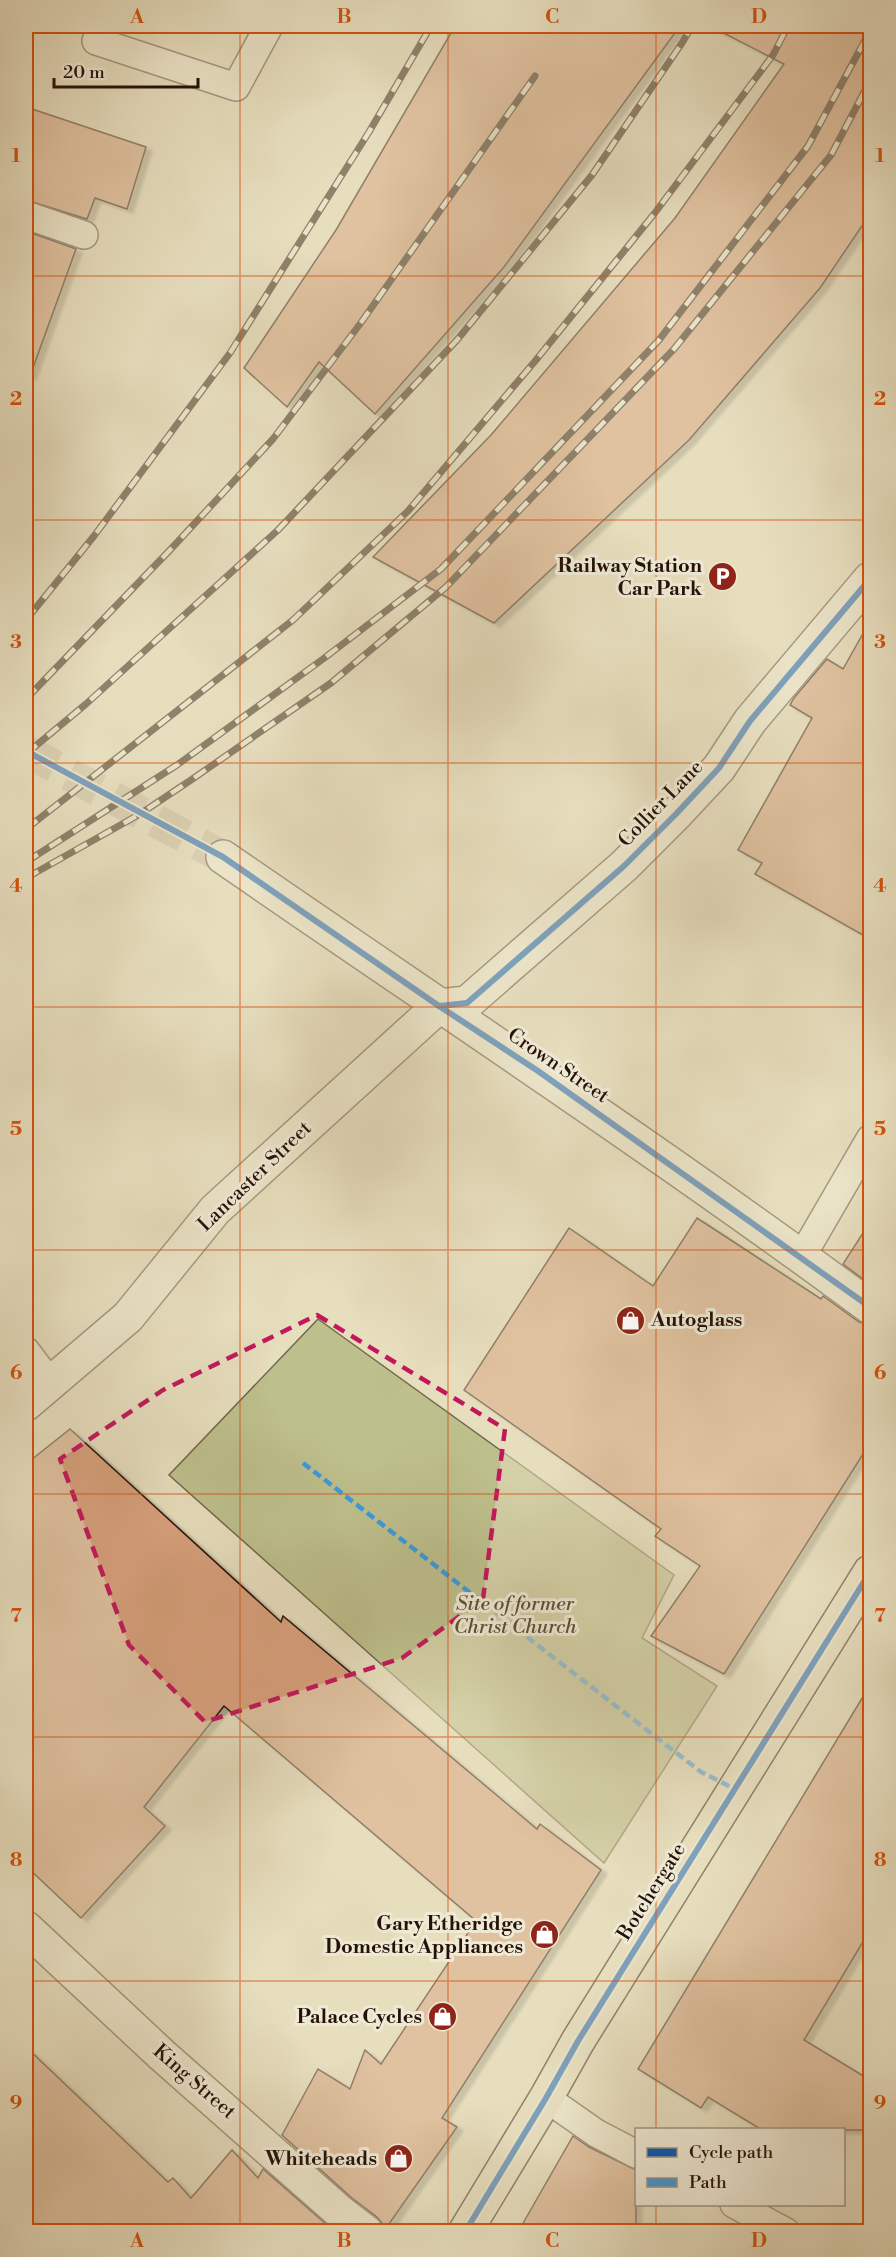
<svg xmlns="http://www.w3.org/2000/svg" width="896" height="2257" viewBox="0 0 896 2257" font-family="'Libre Bodoni',serif">
  <style>
    .green { fill: #bdbf8c; stroke: #71684a; stroke-width: 1.5 }
    .building { fill: #d7a07b; stroke: #251108; stroke-width: 1.5; filter: url(#shadow) }
    .lines { fill: none; stroke-linecap: round; stroke-linejoin: round }
    .minor-tunnel { stroke: #cabfa3; stroke-width: 33; stroke-dasharray: 33 16; stroke-linecap: butt }
    .service-casing { stroke: #564436; stroke-width: 30 }
    .minor-casing { stroke: #564436; stroke-width: 36 }
    .primary-casing { stroke: #251108; stroke-width: 36 }
    .service { stroke: #efead5; stroke-width: 27 }
    .minor { stroke: #efead5; stroke-width: 33 }
    .primary { stroke: #e7debe; stroke-width: 33 }
    .rail-casing { stroke: #251108; stroke-width: 7 }
    .rail { stroke: #efead5; stroke-width: 4.5; stroke-dasharray: 14; stroke-linecap: butt }
    .quiet { stroke: #3c9add; stroke-width: 4.5; stroke-dasharray: 9 4.5; stroke-linecap: butt }
    .cycleway-casing { stroke: #efead5; stroke-width: 10 }
    .cycleway { stroke: #0057b8; stroke-width: 6 }
    .marked { fill: none; stroke: #c2185b; stroke-width: 4.5; stroke-dasharray: 12 8; stroke-linejoin: round }
    .grid { fill: none; stroke: #d4520c; stroke-width: 1.5; stroke-opacity: 0.55 }
    .labels { text-anchor: middle; dominant-baseline: central; stroke-width: 6; stroke-linejoin: round; paint-order: stroke }
    .poi-label { font-size: 20px; font-weight: bold; fill: #251108; stroke: #efead5; text-anchor: end }
    .street-label { font-size: 20px; fill: #251108; stroke: #efead5 }
    .park-label { font-size: 20px; font-style: italic; fill: #5a4e36; stroke: #efead5 }
    .neatline { fill: none; stroke: #d4520c; stroke-width: 2 }
    .grid-label { font-size: 20px; text-anchor: middle; font-weight: bold; fill: #d4520c }
  </style>
  <defs>
    <filter id="shadow"><feDropShadow dx="6" dy="4" stdDeviation="1.5" flood-color="#0004"/></filter>
  </defs>
  <rect width="100%" height="100%" fill="#e7debe"/>
  <filter id="stains"><feTurbulence type="fractalNoise" baseFrequency=".00333" numOctaves="4"/><feColorMatrix values="0 0 0 0 .2 0 0 0 0 .09 0 0 0 0 .02 0 0 0 .5 -.17"/></filter>
  <radialGradient id="worn" r=".72"><stop offset=".6" stop-color="#630" stop-opacity="0"/><stop offset="1" stop-color="#630" stop-opacity=".3"/></radialGradient>
  <polygon class="green" points="318,1319 674,1575 642,1638 717,1686 604,1863 169,1475"/>
  <g class="building">
    <polygon points="455,26 680,26 504,267 375,414 319,362 287,407 244,368 336,230"/>
    <polygon points="710,26 870,26 870,214 820,288 689,440 494,623 373,557 491,435 675,218 784,64"/>
    <polygon points="26,107 146,147 127,209 95,198 87,219 26,200"/>
    <polygon points="26,231 76,249 30,376 26,375"/>
    <polygon points="870,621 870,939 755,874 762,863 738,850 812,718 790,705 794,698 827,659 843,669"/>
    <polygon points="697,1218 821,1299 823,1296 859,1322 870,1325 870,1443 724,1674 651,1636 700,1566 655,1536 661,1529 464,1390 569,1228 653,1286"/>
    <polygon points="870,1222 870,1284 843,1264"/>
    <polygon points="70,1429 281,1622 283,1616 537,1829 540,1824 601,1870 442,2118 457,2127 384,2231 383,2224 377,2217 352,2198 282,2135 318,2069 350,2089 365,2050 381,2064 476,1921 224,1706 144,1807 165,1826 81,1918 26,1866 26,1464"/>
    <polygon points="870,1685 870,1930 804,2040 870,2080 870,2130 762,2130 708,2097 701,2108 638,2069"/>
    <polygon points="26,2047 168,2182 173,2178 191,2198 232,2150 258,2178 263,2169 335,2232 26,2232"/>
    <polygon points="573,2136 589,2147 636,2170 636,2232 518,2232"/>
  </g>
  <g class="lines">
    <polyline class="minor-tunnel" points="26,751 223,857"/>
    <defs>
      <g id="service">
        <polyline points="96,41 236,87 269,26"/>
        <polyline points="26,215 84,235"/>
        <polyline points="802,1256 870,1139"/>
        <polyline points="26,1351 50,1383"/>
        <polyline points="546,2098 596,2133 636,2154"/>
        <polyline points="734,2204 786,2232"/>
      </g>
      <g id="minor">
        <path d="M223,857C440,1007 659,1151 870,1307"/>
        <polyline points="439,1006 467,1003 624,866 676,814 719,768 750,721 870,579"/>
        <polyline points="26,1404 128,1317 215,1210 439,1006"/>
        <polyline points="26,1928 162,2055 340,2212 366,2232"/>
      </g>
      <polyline id="primary" points="465,2232 546,2098 578,2041 870,1572"/>
    </defs>
    <use href="#service" class="service-casing"/>
    <use href="#minor" class="minor-casing"/>
    <use href="#primary" class="primary-casing"/>
    <use href="#service" class="service"/>
    <use href="#minor" class="minor"/>
    <use href="#primary" class="primary"/>
    <defs>
      <g id="rail">
        <polyline points="26,620 94,536 230,353 369,132 431,26"/>
        <polyline points="26,699 170,550 273,439 360,324 535,76"/>
        <polyline points="26,754 86,704 278,530 457,340 592,175 682,43 692,26"/>
        <polyline points="26,829 293,620 408,511 536,360 654,214 773,55 788,26"/>
        <polyline points="26,862 177,765 323,659 441,569 659,340 808,146 870,31"/>
        <polyline points="26,878 140,814 191,780 331,683 446,587 674,349 831,155 870,81"/>
      </g>
    </defs>
    <use href="#rail" class="rail-casing"/>
    <use href="#rail" class="rail"/>
    <polyline class="quiet" points="303,1463 701,1772 735,1789"/>
    <defs>
      <g id="cycleway">
        <polyline points="26,751 223,857 439,1006 538,1071 870,1307"/>
        <polyline points="439,1006 467,1003 624,866 676,814 719,768 750,721 870,579"/>
        <polyline points="465,2232 546,2098 578,2041 870,1572"/>
      </g>
    </defs>
    <use href="#cycleway" class="cycleway-casing"/>
    <use href="#cycleway" class="cycleway"/>
  </g>
  <path d="M0 0H896V2257H0ZM317,1315L505,1429L483,1599L402,1658L205,1722L129,1645L60,1459L163,1390Z" fill="#e7debe" fill-opacity=".55" fill-rule="evenodd"/>
  <path class="marked" d="M317,1315L505,1429L483,1599L402,1658L205,1722L129,1645L60,1459L163,1390Z"/>
  <path class="grid" d="M240,26V2232M448,26V2232M656,26V2130M26,276H870M26,520H870M26,763H870M26,1007H870M26,1250H870M26,1494H870M26,1737H870M26,1981H870M656,2204V2232"/>
  <defs>
    <symbol id="parking-disc" viewBox="-11 -11 22 22"><circle r="9.5" fill="#8f2418" stroke="#efead5"/><path d="M-3.5-5.5H1a3.5 3.5 0 0 1 0 7H-1V5.5H-3.5ZM-1-3.4V-.6H.8a1.4 1.4 0 0 0 0-2.8Z" fill="#fff"/></symbol>
    <symbol id="shop-disc" viewBox="-11 -11 22 22"><circle r="9.5" fill="#8f2418" stroke="#efead5"/><path d="M-5-2.5h2.3a2.7 3.5 0 0 1 5.4 0H5L5.5 6h-11ZM-1.5-2.5h3a1.5 2.3 0 0 0-3 0Z" fill="#fff"/></symbol>
  </defs>
  <g fill-rule="evenodd">
    <use href="#parking-disc" x="706" y="560" width="33" height="33"/>
    <use href="#shop-disc" x="614" y="1304" width="33" height="33"/>
    <use href="#shop-disc" x="528" y="1918" width="33" height="33"/>
    <use href="#shop-disc" x="426" y="2000" width="33" height="33"/>
    <use href="#shop-disc" x="382" y="2142" width="33" height="33"/>
  </g>
  <g class="labels">
    <g class="poi-label">
      <text x="702" y="566">Railway Station<tspan x="702" dy="23">Car Park</tspan></text>
      <text x="651" y="1320" text-anchor="start">Autoglass</text>
      <text x="523" y="1924">Gary Etheridge<tspan x="523" dy="23">Domestic Appliances</tspan></text>
      <text x="422" y="2017">Palace Cycles</text>
      <text x="377" y="2159">Whiteheads</text>
    </g>
    <g class="street-label">
      <text transform="translate(661 804) rotate(-46)">Collier Lane</text>
      <text transform="translate(558 1066) rotate(34)">Crown Street</text>
      <text transform="translate(255 1177) rotate(-44)">Lancaster Street</text>
      <text transform="translate(652 1892) rotate(-58)">Botchergate</text>
      <text transform="translate(194 2082) rotate(41)">King Street</text>
    </g>
    <g class="park-label">
      <text x="515" y="1604">Site of former<tspan x="515" dy="23">Christ Church</tspan></text>
    </g>
  </g>
  <rect width="896" height="2257" fill="none" stroke="#e7debe" stroke-width="66"/>
  <rect x="635" y="2128" width="210" height="78" fill="#efead5" stroke="#9e9383" stroke-width="1.5"/>
  <rect x="647" y="2148" width="30" height="9" fill="#0057b8" stroke="#9e9383" stroke-width="1.5"/>
  <text x="689" y="2158" font-size="18" fill="#251108">Cycle path</text>
  <rect x="647" y="2178" width="30" height="9" fill="#3c9add" stroke="#9e9383" stroke-width="1.5"/>
  <text x="689" y="2188" font-size="18" fill="#251108">Path</text>
  <path d="M54 78v9h144v-9" fill="none" stroke="#251108" stroke-width="3"/>
  <text x="63" y="78" font-size="18" fill="#251108" stroke="#efead5" stroke-width="4.5" paint-order="stroke">20 m</text>
  <rect x="33" y="33" width="830" height="2191" class="neatline"/>
  <g class="grid-label">
    <text x="137" y="23">A</text>
    <text x="344" y="23">B</text>
    <text x="552" y="23">C</text>
    <text x="759" y="23">D</text>
    <text x="16" y="162">1</text>
    <text x="880" y="162">1</text>
    <text x="16" y="405">2</text>
    <text x="880" y="405">2</text>
    <text x="16" y="648">3</text>
    <text x="880" y="648">3</text>
    <text x="16" y="892">4</text>
    <text x="880" y="892">4</text>
    <text x="16" y="1135">5</text>
    <text x="880" y="1135">5</text>
    <text x="16" y="1379">6</text>
    <text x="880" y="1379">6</text>
    <text x="16" y="1622">7</text>
    <text x="880" y="1622">7</text>
    <text x="16" y="1866">8</text>
    <text x="880" y="1866">8</text>
    <text x="16" y="2109">9</text>
    <text x="880" y="2109">9</text>
    <text x="137" y="2247">A</text>
    <text x="344" y="2247">B</text>
    <text x="552" y="2247">C</text>
    <text x="759" y="2247">D</text>
  </g>
  <rect width="100%" height="100%" filter="url(#stains)"/>
  <rect width="100%" height="100%" fill="url(#worn)"/>
</svg>
